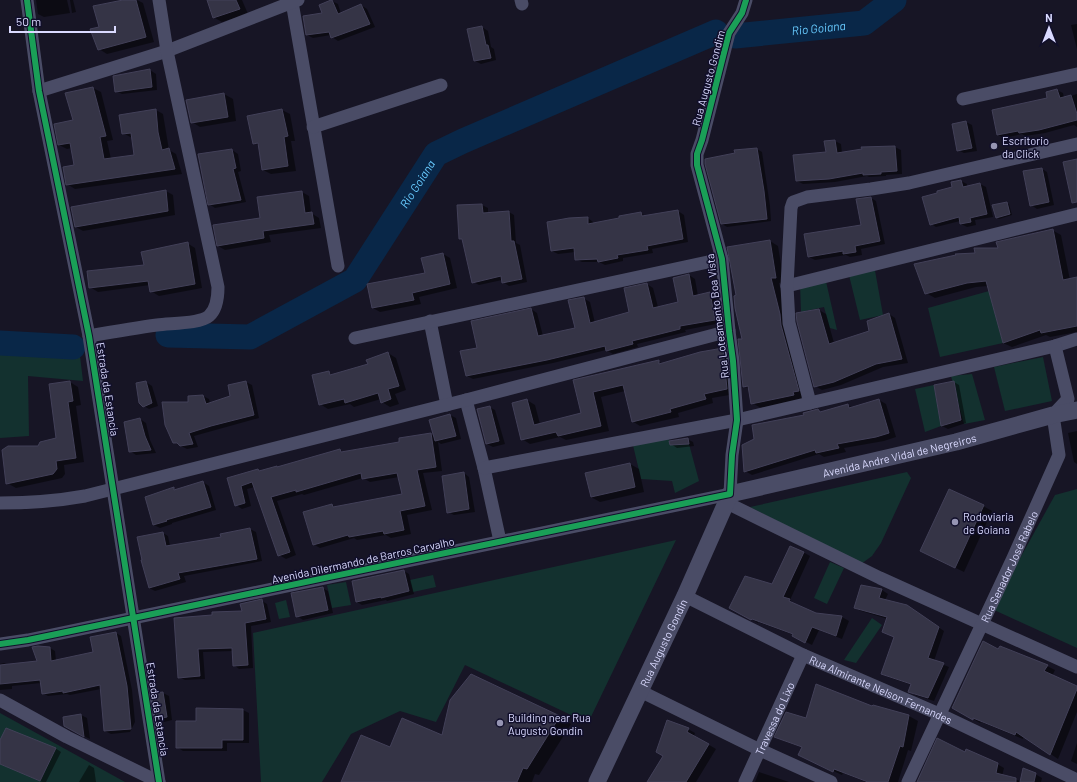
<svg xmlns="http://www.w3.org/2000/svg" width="1077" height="782" viewBox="0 0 1077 782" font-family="Barlow,sans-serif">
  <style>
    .green { fill: #13312f }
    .shadow { fill: #0007 }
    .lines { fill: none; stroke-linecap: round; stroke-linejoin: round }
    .river { stroke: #092748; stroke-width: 25 }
    .building { fill: #353446; stroke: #424058 }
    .minor { stroke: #4a4c66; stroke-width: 13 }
    .tertiary { stroke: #4a4c66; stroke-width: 17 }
    .cycleway-casing { stroke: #110f2b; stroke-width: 8 }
    .cycleway { stroke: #1a9f57; stroke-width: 6 }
    .poi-dot { fill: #9695b3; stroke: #110f2b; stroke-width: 1.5 }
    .labels { text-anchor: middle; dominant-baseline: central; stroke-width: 3; stroke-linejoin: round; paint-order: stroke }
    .street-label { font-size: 11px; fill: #dadaff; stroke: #110f2b }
    .poi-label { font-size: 11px; fill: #dadaff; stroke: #110f2b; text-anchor: start }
    .water-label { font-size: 12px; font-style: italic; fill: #68cbff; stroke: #110f2b }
  </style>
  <rect width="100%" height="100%" fill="#171525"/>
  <g class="green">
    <polygon points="874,265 883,315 860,320 848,271"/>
    <polygon points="825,277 837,330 830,328 824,307 801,312 800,283"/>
    <polygon points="989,291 1003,343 940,357 928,308"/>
    <polygon points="0,354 80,356 83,381 28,376 29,436 0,438"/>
    <polygon points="1043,357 1052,401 1005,411 994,367"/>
    <polygon points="972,374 985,420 964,424 951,376"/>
    <polygon points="934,385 941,426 925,432 915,389"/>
    <polygon points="668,434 670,445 689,444 699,481 675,493 672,481 641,479 632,441"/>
    <polygon points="907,472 911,478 881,543 872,556 861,564 750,507"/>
    <polygon points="1077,489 1077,648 992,609 1055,495"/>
    <polygon points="676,540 588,723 465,665 436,722 400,711 351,734 322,782 261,782 253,633"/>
    <polygon points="830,562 844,568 827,604 814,598"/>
    <polygon points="433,575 436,587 413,592 410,580"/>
    <polygon points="346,582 351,605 332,608 327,585"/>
    <polygon points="286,600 290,617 279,619 275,603"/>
    <polygon points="872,618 882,625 856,663 844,660"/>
    <polygon points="0,713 125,782 0,782"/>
  </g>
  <g class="shadow">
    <polygon points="36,0 67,0 70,13 44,17 38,14"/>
    <polygon points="70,0 73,0 76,12 72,13"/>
    <polygon points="129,0 137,0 143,3 154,42 107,54 99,49 100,28"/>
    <polygon points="208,0 242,0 248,14 222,22 213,17"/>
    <polygon points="332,1 338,4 341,14 361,5 367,9 375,27 338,41 332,37 331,35 313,38 307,35"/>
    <polygon points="1077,24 1077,49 1071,25"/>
    <polygon points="482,27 488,31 491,47 494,49 496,60 481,64 475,61"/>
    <polygon points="150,70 156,74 157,90 122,94 116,91 114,77"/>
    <polygon points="93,88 101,92 113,140 107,141 111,159 135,155 132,138 123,133 156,110 163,114 169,150 176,154 182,174 75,189 67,184 75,166 72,148 67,149 59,145 74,121 66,94"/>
    <polygon points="1057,90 1063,93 1064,98 1077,94 1077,127 1074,125 1045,133 1025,136 1022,134 1004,138 998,135 993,111 1049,99"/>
    <polygon points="224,94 233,99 236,121 200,127 192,122"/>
    <polygon points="282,110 290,114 295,141 291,141 296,171 271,174 263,170 260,146 254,143"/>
    <polygon points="966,122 972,125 977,151 964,153 958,150 953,125"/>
    <polygon points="835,141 841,144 842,153 895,147 901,150 902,174 886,175 886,176 869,177 867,176 835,182 803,184 797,181 827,153"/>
    <polygon points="757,149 762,152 770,206 771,221 727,227 722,224"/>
    <polygon points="232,150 238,154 241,171 238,172 246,202 215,208 209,204"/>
    <polygon points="1042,169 1047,172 1054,205 1037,209 1031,205"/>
    <polygon points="961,181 967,184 967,187 980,184 986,187 993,217 975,220 976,225 967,227 961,224 960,221 936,227 931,224 938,194 953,187"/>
    <polygon points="166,191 173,195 175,215 83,231 76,227"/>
    <polygon points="302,192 309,196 311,213 319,218 321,228 269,235 271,242 225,250 218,246 262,219"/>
    <polygon points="871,198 876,201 885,244 861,249 862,255 850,257 846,255 815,260 809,257 862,226"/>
    <polygon points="1007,203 1009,204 1012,215 999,219 996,217"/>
    <polygon points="482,205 488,208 488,213 509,212 514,215 516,243 520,245 527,282 509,286 503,282 502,280 479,285 473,282 464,241 460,239"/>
    <polygon points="678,211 684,215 688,242 652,249 653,253 623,258 623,261 605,265 599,262 582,262 576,259 575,252 558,254 552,251 588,218 593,222 593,224 641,213 647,217"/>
    <polygon points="1052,230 1061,235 1070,280 1077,278 1077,332 1050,337 1046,335 1012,347 1003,343 988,286 976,287 935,298 926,293 977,253 999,249"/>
    <polygon points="770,241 778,246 784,282 779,283 807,396 801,397 802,400 761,408 752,403 749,389 744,386 743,340 737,296"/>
    <polygon points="187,243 195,248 202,288 159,296 151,291 150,285 98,292 90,287 145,265"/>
    <polygon points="443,254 450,258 457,288 419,297 421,304 380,312 373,308 426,273"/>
    <polygon points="689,275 695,279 698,296 710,293 716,297 721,323 685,330 686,332 637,344 638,347 613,354 606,350 553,363 473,379 467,376 478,348 531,309 537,313 543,336 576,329 583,298 590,302 595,323 630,313 647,284 653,288 658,307 679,302"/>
    <polygon points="819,310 826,314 834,343 871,332 889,314 895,318 908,363 883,367 841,385 822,390 815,386"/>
    <polygon points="723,349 731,354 735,394 712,398 713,403 678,413 679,417 640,426 632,421 625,391 601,397 609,431 566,440 560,437 530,444 522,439 527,400 535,405 540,424 582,414 574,381 658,361 663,364"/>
    <polygon points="388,353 396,358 406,390 395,394 399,404 390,407 382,402 381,399 354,407 350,404 328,409 320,404 329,373 333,375 369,364"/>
    <polygon points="70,382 78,387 81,405 76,406 84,462 64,465 65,474 62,478 16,488 7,483 57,439"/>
    <polygon points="146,382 152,386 158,406 149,409 144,406"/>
    <polygon points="246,382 252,385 259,418 194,436 198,447 187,449 173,442 189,403 203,396 209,399 210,403 231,397"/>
    <polygon points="954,382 959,385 966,423 948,429 942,426"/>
    <polygon points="879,400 886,404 896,437 884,441 844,448 846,452 824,457 819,454 752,475 745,471 805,416 818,410 822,413 848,405 853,408"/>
    <polygon points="489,407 495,410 505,444 493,447 487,444"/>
    <polygon points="450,415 456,418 461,439 441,444 438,442 442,471 423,473 432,510 407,515 411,534 391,538 386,535 357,540 354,538 320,548 313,544 332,505 336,507 403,495 399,477 370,482 363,478 304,495 302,494 277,501 296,555 286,559 279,555 255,487 247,489 251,506 242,509 236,505 228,479 258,470 260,471 278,468 340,450 344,452 400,443 431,434 435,437"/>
    <polygon points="140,419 146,423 150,440 156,453 136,455 130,451"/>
    <polygon points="1077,431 1077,464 1074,462 1068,433"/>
    <polygon points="687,439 693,442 694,446 677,448 671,444"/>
    <polygon points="630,464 639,469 644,492 600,502 591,497"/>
    <polygon points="464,473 469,477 475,512 454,515 448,512"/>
    <polygon points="203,482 209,486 216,510 172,523 172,524 160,528 154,525 174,489 177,490"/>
    <polygon points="983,506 992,511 964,572 921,551"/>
    <polygon points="250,529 256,532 262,561 184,576 186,582 155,591 149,588 163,533 168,536 170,546 222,538"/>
    <polygon points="803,552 810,556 790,600 795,605 816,614 842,617 849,621 842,639 819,630 812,645 800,639 794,635 758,622 758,623 731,607 772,586"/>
    <polygon points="404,571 409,574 414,594 387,601 386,600 362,605 357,602"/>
    <polygon points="862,586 882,590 888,594 885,600 913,610 944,631 934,661 949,667 934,701 915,695 909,691 912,685 888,677 882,674 895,637 888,619 861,611 855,608"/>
    <polygon points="322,588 328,591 333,613 303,620 297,616"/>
    <polygon points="262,601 267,604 271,622 251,626 253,668 239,669 234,665 233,651 203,652 205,679 185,680 179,677 175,619 243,612"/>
    <polygon points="116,633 121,636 132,690 135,722 130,732 111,734 105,731 101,689 70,695 67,694 48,696 43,693 41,683 12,686 12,689 0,690 0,664 4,663 8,665 38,662 50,648 55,651 56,661 94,653"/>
    <polygon points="999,651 1047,666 1055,670 1052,676 1077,687 1077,712 1058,759 1024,736 1023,739 981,722 980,723 953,707"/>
    <polygon points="163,693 169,696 172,720 164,722 158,718 154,694"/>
    <polygon points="873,706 909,716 918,721 911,751 908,750 898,782 866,782 843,773 842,775 807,759 803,748 784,741 776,736 807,719 873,707"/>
    <polygon points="243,710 249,713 249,743 227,743 227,751 183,751 177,747 197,722"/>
    <polygon points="81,715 87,718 90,739 78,733"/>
    <polygon points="559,717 571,724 539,775 535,774 532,782 342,782 391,748 442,736"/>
    <polygon points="688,729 695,733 694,736 716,749 696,782 648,782"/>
    <polygon points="0,743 55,748 61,752 46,782 42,782 0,764"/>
    <polygon points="1077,743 1077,764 1071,761"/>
    <polygon points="966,754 997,764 1004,768 1002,776 1021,781 1035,774 1042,778 1041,782 918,782"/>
    <polygon points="89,765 94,768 96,782 79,782"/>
    <polygon points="759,772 789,782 755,782"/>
  </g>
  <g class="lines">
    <g class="river">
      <path id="s1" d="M735,36L864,23L894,0"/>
      <path id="s2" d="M168,335L250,337L355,280L436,154L463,141L716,32"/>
      <polyline points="0,343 73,347"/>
    </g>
  </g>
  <g class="building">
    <polygon points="123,0 136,0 146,37 98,50 90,29 99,27 93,6"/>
    <polygon points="207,0 236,0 240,9 213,18"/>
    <polygon points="331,0 332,0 338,14 361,4 370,24 331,38 329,32 306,35 303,16 322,13 319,5"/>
    <polygon points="482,26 486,45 488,45 491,58 474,61 467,29"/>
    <polygon points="150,69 152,87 115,92 113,76"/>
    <polygon points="93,87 106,136 100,137 104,159 134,155 131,133 122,134 119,115 156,109 158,132 162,150 169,148 175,169 66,185 63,167 74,165 70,143 58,145 54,124 73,120 65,93"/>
    <polygon points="1057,89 1060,98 1071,95 1077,114 1077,120 1039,130 1019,133 1018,131 997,135 992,110 1047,98 1046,92"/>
    <polygon points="224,93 228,117 191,123 186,100"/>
    <polygon points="282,109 288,136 284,137 288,166 262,170 258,143 253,144 247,116"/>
    <polygon points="966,121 972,148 957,151 952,124"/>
    <polygon points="835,140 837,153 862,149 861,147 895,146 897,171 881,172 881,174 863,175 863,173 829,179 796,181 793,155 826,152 824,141"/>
    <polygon points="757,148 764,191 767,219 721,224 705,164 705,159 735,153 734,150"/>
    <polygon points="232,149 236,168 233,169 241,200 208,205 198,154"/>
    <polygon points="1077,159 1077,202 1072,203 1063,162"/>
    <polygon points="1042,168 1049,202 1030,206 1023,171"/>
    <polygon points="961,180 963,187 980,183 987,214 970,218 971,222 960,224 959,217 930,225 922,197 937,193 937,191 952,187 951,182"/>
    <polygon points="166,190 168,211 75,227 71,207"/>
    <polygon points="302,191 305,213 312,212 314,224 263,231 264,238 217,246 213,225 260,218 257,197"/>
    <polygon points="871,197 880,241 855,246 856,252 843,254 843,251 808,257 804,234 861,225 856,199"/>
    <polygon points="1007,202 1010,214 996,218 992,205"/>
    <polygon points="482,204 483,213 509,211 511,241 514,241 522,279 502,283 501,276 472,283 462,239 459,239 457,205"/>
    <polygon points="678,210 683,239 647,246 648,250 617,255 618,258 598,262 597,259 575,260 574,248 551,251 547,222 569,218 588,217 588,224 619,218 619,216 641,212 642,216"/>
    <polygon points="1053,229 1063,280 1077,277 1077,326 1041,333 1040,330 1003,343 986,281 967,283 925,294 914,264 956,255 955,254 975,253 974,248 998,248 996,242"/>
    <polygon points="770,240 776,278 771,278 780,314 781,325 799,391 793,392 794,395 751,404 748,386 743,387 738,339 742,339 735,308 734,296 736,295 727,247"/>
    <polygon points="188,242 195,284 150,292 148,281 89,288 87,271 144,265 141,252"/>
    <polygon points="443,253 450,284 412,293 414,300 372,308 367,284 425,273 421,258"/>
    <polygon points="689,274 693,296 710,292 715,320 680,326 680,329 632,341 633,344 606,351 605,346 547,360 466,376 460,351 477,348 471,321 531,308 538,336 575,328 568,300 584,297 590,323 629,312 624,288 647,283 653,308 678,302 673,278"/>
    <polygon points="819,309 829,344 869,331 867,321 889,313 902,359 876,364 834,382 814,387 797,322 796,313"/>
    <polygon points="723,348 727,389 704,394 706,399 670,409 671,412 632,422 623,385 593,392 601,426 558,436 556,432 521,440 512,403 527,399 534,425 581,413 573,380 659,360 659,364 700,352"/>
    <polygon points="388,352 399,386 388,389 391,399 381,403 378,393 345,403 344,399 319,405 312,375 329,371 330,375 368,364 366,360"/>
    <polygon points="70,381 73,401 68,402 76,458 56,461 57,469 53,474 6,484 2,450 8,446 38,446 40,442 56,438 49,384"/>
    <polygon points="146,381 152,403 143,407 139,403 136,383"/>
    <polygon points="246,381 254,415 211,426 189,433 193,444 180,446 177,443 173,443 165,425 162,402 188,402 188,396 203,395 206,404 230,396 228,385"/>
    <polygon points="954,381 961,420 941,426 934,385"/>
    <polygon points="879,399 889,433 876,437 837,444 839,448 816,453 815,450 744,472 742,445 754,439 752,425 804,415 803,413 818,409 820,412 848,404 849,408"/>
    <polygon points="490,406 499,441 486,444 477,409"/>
    <polygon points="450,414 456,436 435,441 429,420"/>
    <polygon points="140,418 145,436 151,450 129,452 124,422"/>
    <polygon points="431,433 436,467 417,470 425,506 400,511 404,530 384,534 383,531 349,537 348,535 313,545 303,512 332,504 333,507 402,494 397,473 362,479 361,473 296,492 296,490 271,497 290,552 278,556 252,482 241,486 245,503 235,506 227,478 258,469 259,471 277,466 277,467 340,449 341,452 399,442 399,438"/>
    <polygon points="688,438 689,444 670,445 669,441"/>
    <polygon points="630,463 635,487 591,497 585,473"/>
    <polygon points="464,472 469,509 447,513 442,476"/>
    <polygon points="203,481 211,507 166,520 167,521 153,525 145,497 174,487 174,490"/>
    <polygon points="949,489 984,505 955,568 920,551"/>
    <polygon points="250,528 257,559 178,573 180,579 149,588 141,560 142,560 137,537 163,532 166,546 221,537 220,534"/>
    <polygon points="790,546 804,552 783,597 790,599 789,601 816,613 842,616 836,636 812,627 805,643 792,636 793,634 752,619 751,620 729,608 745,576 772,584"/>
    <polygon points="404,570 409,591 381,598 381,597 356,602 352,581"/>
    <polygon points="861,585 882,589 879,598 907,605 939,627 928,658 944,663 928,698 908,692 911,684 881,674 894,637 882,632 887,617 854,608"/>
    <polygon points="323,587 328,610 296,617 291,593"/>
    <polygon points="262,599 266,619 245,623 248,665 233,666 232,648 198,649 200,676 178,678 174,618 212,615 212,612 242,611 240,604"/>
    <polygon points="116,632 127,686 131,729 104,731 100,685 63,693 63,691 42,694 40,680 0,684 0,665 37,661 32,647 38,646 50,647 51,661 93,652 90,637"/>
    <polygon points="983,641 998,649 1000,646 1048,665 1044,671 1077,686 1077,689 1050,755 1016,732 1015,735 973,718 973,720 952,708"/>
    <polygon points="471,674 560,716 527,769 523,768 517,782 341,782 361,735 390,747 402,718 442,735 450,700"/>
    <polygon points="816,684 872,706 873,705 909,715 903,747 900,746 888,782 868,782 834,769 833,772 798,755 802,747 774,737 786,712 806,718"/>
    <polygon points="163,692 167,717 157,719 153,693"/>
    <polygon points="196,708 243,709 243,740 222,740 222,748 176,748 176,721 196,721"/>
    <polygon points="81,714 84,737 64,726 63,717"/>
    <polygon points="667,720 689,728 687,732 709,744 686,782 647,782 663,756 656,752"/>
    <polygon points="6,728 56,748 40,781 0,764 0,740"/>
    <polygon points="937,738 965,752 966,749 998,763 996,773 1016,778 1016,782 917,782"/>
    <polygon points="1023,768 1036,773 1034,782 1020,782"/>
  </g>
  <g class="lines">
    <g class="minor">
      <polyline points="27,0 39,91 89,336 159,782"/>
      <polyline points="521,0 522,4"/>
      <polyline points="292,2 338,266"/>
      <polyline points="39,91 167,51 298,0"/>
      <polyline points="963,99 1077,74"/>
      <polyline points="313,127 441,85"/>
      <polyline points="787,286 1077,214"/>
      <polyline points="430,321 447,405"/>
      <path d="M89,336C112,332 135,328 157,325C170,323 200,324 209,316C217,309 218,297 218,287L167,51L159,0"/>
      <polyline points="355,338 722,259"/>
      <polyline points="466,400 484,468 500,541"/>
      <polyline points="810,403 789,323 787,286 791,208 793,202 807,197 871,189 909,183 1077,144"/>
      <polyline points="484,468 737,420 1055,346 1077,339"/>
      <path d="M0,503C29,503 57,501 85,496L466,400L729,331"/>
      <polyline points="727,503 880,578 1077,667"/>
      <path id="s3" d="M685,596L803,655L939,714L1077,780"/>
      <path d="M0,644L28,640C262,592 496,541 730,494L732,455L737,420L733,361L729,331L722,259L697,165V154L702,140L729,33L742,13L746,0"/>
      <polyline points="640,691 760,750 831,782"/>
      <polyline points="0,700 67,737 159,782"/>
      <path id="s4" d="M745,782L803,655"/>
      <path id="s5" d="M908,782L1013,558L1059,455L1053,415L1068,399L1055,346"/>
    </g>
    <path class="tertiary" id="s6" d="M597,782L685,596L730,494L956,442L1053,415L1077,410"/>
    <defs>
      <g id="cycleway">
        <polyline points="27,0 39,91 89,336 159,782"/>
        <path d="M0,644L28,640C262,592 496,541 730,494L732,455L737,420L733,361L729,331L722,259L697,165V154L702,140L729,33L742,13L746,0"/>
      </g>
    </defs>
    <use href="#cycleway" class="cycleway-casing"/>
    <use href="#cycleway" class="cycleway"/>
  </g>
  <g class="poi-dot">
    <circle cx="994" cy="146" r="4"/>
    <circle cx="955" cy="522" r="4"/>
    <circle cx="500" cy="723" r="4"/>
  </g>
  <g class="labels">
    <g class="street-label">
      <text transform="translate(708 78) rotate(-75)">Rua Augusto Gondim</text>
      <text transform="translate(717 316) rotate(-97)">Rua Loteamento Boa Vista</text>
      <text transform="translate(108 389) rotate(81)">Estrada da Estancia</text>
      <text stroke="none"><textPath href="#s6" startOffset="491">Avenida Andre Vidal de Negreiros</textPath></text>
      <text transform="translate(363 560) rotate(-12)">Avenida Dilermando de Barros Carvalho</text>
      <text stroke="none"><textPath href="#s5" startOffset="238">Rua Senador José Rabelo</textPath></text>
      <text stroke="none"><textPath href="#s6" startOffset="154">Rua Augusto Gondin</textPath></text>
      <text stroke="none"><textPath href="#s3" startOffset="217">Rua Almirante Nelson Fernandes</textPath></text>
      <text transform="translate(158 709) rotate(81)">Estrada da Estancia</text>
      <text stroke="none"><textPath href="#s4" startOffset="70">Travessa do Lixo</textPath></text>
    </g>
    <g class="poi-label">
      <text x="1002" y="140">Escritorio<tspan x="1002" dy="13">da Click</tspan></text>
      <text x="963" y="516">Rodoviaria<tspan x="963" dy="13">de Goiana</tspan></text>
      <text x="508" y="717">Building near Rua<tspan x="508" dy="13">Augusto Gondin</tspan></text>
    </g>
    <g class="water-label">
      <text stroke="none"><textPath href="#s1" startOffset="84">Rio Goiana</textPath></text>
      <text stroke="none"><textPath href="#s2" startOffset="316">Rio Goiana</textPath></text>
    </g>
  </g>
  <g transform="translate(1049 28)" stroke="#110f2b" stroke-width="3" paint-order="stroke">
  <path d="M0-3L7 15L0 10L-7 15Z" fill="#dadaff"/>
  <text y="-6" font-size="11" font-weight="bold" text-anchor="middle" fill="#dadaff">N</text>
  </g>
  <path d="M10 26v6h105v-6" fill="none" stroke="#dadaff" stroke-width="2"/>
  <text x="16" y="26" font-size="12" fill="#dadaff" stroke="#110f2b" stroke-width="3" paint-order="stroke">50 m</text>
</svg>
